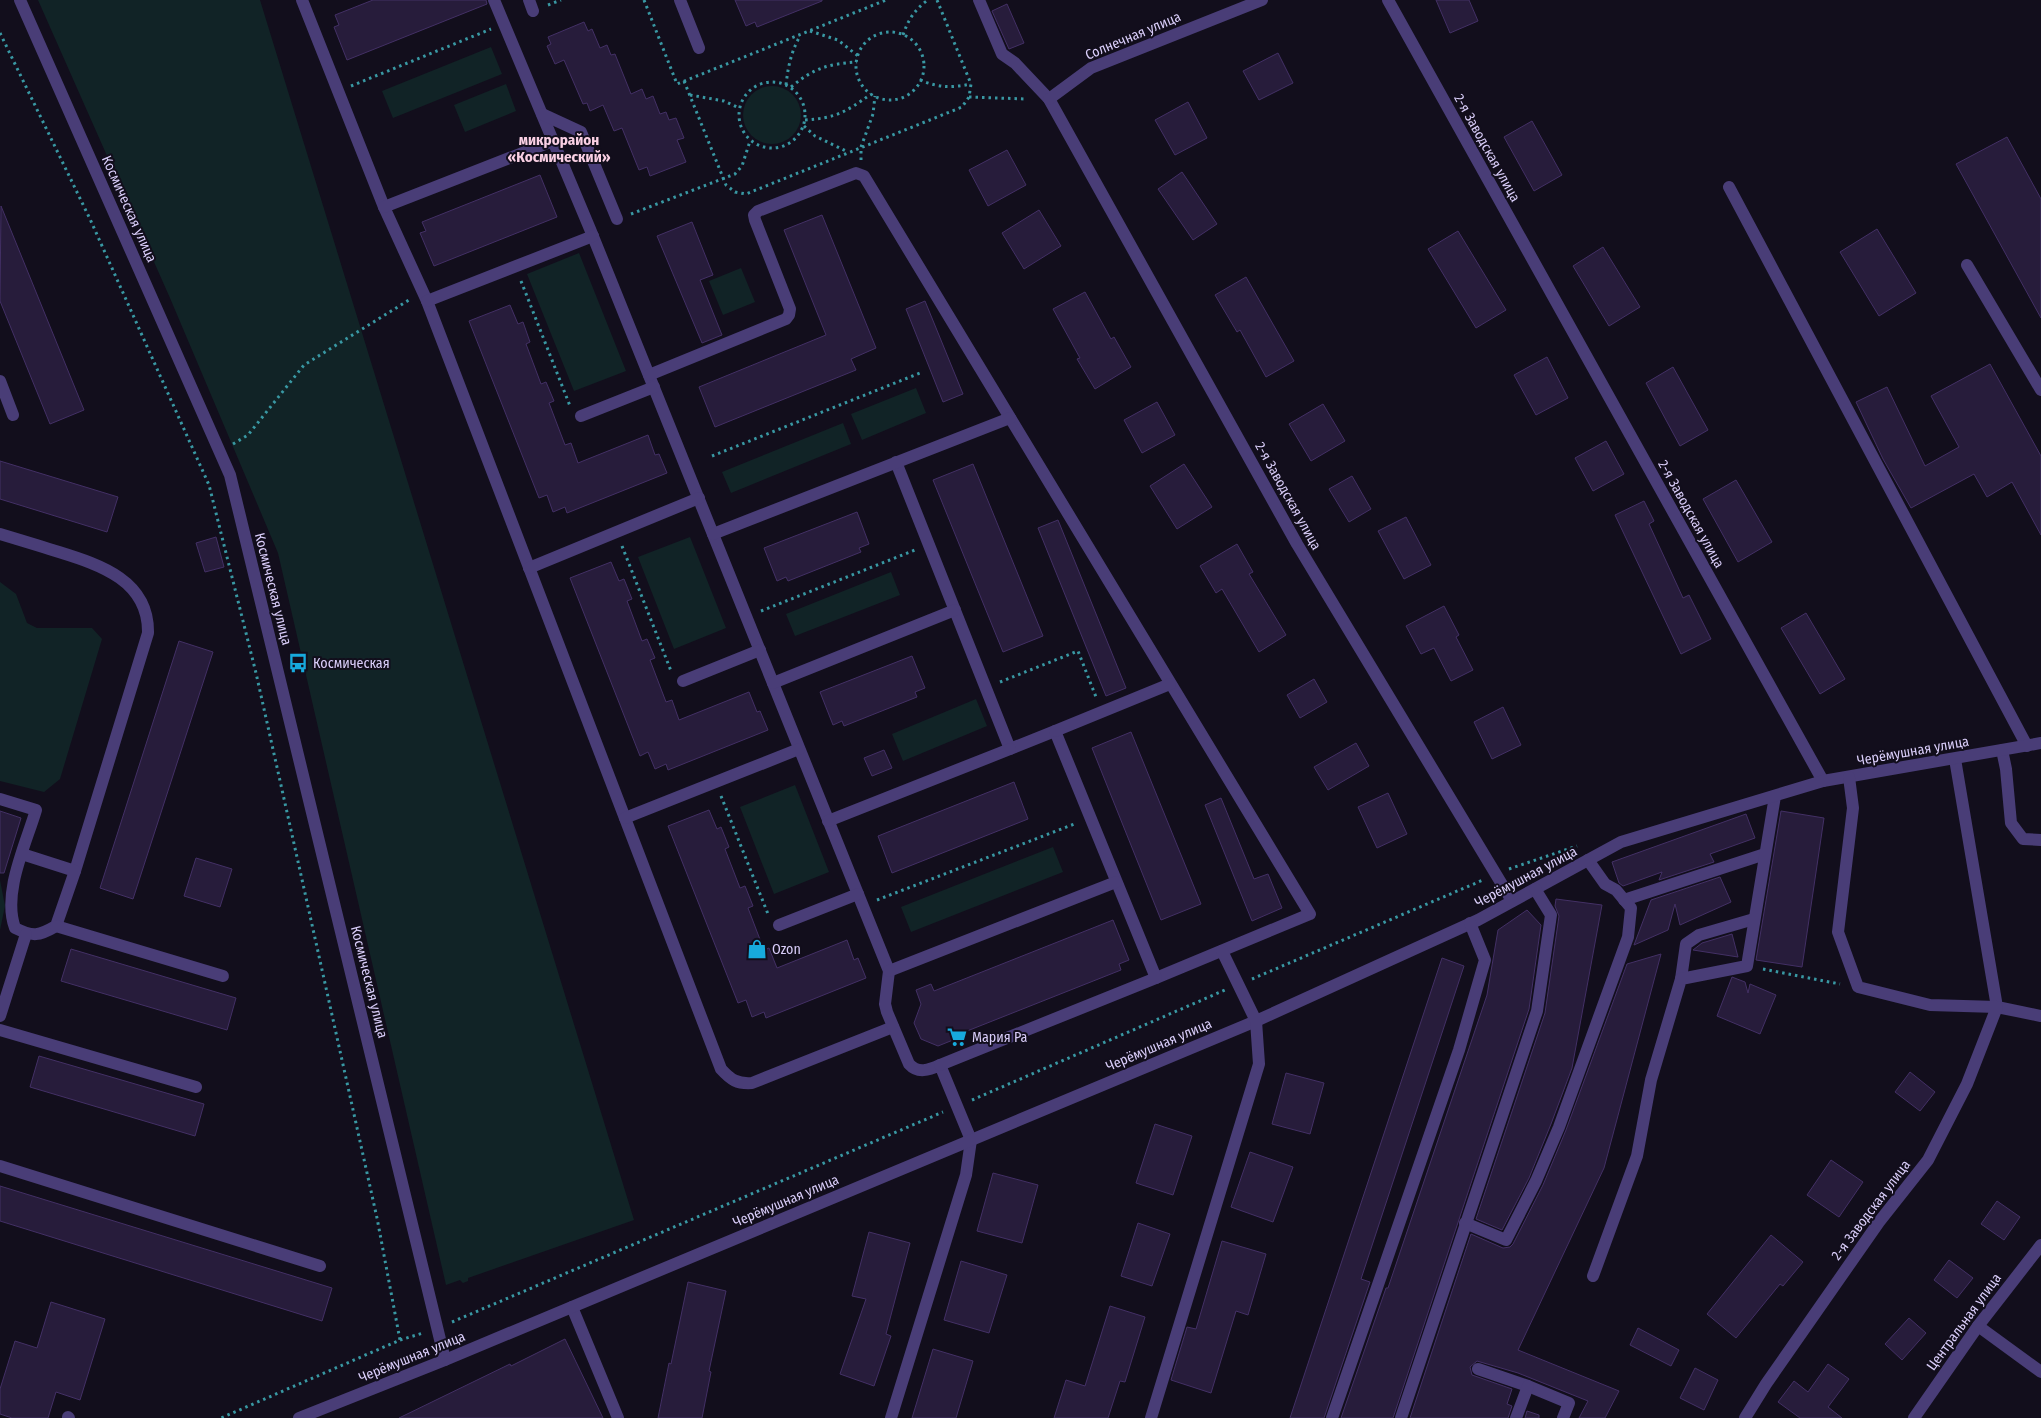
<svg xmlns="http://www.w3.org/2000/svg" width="2041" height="1418" viewBox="0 0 2041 1418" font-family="'Fira Sans Condensed',sans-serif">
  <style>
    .green { fill: #112326 }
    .building { fill: #271c3b; stroke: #433065 }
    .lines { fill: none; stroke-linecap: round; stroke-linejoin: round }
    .path { stroke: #3998a3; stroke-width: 3; stroke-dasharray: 2.5 4; stroke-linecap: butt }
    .minor { stroke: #493d77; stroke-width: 12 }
    .labels { text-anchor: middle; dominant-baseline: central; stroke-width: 4; stroke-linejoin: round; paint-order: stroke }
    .street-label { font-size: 14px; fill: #dacefa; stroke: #120e1c }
    .poi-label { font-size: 14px; fill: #dacefa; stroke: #120e1c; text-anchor: start }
    .neighbourhood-label { font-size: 15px; font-weight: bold; fill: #fad0e4; stroke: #120e1c }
  </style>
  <rect width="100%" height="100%" fill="#120e1c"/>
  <g class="green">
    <polygon points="38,0 260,0 634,1220 468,1278 468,1281 463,1283 460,1280 446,1285 278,553 170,298"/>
    <polygon points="491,47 502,74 393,118 382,91"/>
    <polygon points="506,84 516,111 465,132 454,105"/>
    <circle cx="772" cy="115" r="29"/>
    <polygon points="579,253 626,371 574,391 527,274"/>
    <polygon points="741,268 755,302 723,315 709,281"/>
    <polygon points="916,388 926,413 862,440 851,414"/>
    <polygon points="843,423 851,444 731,493 722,472"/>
    <polygon points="690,537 726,628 674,649 638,557"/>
    <polygon points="891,572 900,595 795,636 786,614"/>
    <polygon points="0,582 16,594 27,623 37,628 92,628 102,639 60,779 44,792 0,781"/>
    <polygon points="976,699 987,726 903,761 892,734"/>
    <polygon points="795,785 829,872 774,894 740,807"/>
    <polygon points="1053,847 1063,872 911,932 901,907"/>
    <polygon points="0,880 5,906 0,930"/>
  </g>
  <g class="building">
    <polygon points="373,0 486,0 487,4 347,60 334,27 339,25 335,15"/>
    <polygon points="735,0 822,0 822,1 757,27 755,22 746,26"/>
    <polygon points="1436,0 1469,0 1478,21 1450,33"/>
    <polygon points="1007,4 1024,43 1009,49 992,11"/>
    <polygon points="584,22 588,31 592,29 600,48 607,45 611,55 615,54 631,94 642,89 646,99 653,96 660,114 666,112 669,120 676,118 684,138 677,140 686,162 650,176 647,167 639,170 622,128 614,131 603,105 590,111 587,103 583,104 564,60 555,64 547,46 551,44 548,37"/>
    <polygon points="1278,53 1293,83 1259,100 1243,71"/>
    <polygon points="1188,102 1207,138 1175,155 1155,120"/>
    <polygon points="1532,121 1562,175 1534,191 1504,137"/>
    <polygon points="2007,137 2041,199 2041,318 1956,164"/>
    <polygon points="1007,150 1026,185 988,206 969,170"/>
    <polygon points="1182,172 1217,224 1193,240 1158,189"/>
    <polygon points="540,175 557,217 434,266 420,233 426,231 422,222"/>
    <polygon points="1,206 84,410 50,424 0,301"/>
    <polygon points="1039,210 1061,246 1024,269 1002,233"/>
    <polygon points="822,215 876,348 851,359 856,370 715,427 699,387 826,335 784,230"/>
    <polygon points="692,222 713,275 700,280 722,335 702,343 657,236"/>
    <polygon points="1877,229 1916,293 1879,316 1840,252"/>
    <polygon points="1458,231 1506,310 1476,328 1428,249"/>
    <polygon points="1603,247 1640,307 1609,326 1573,266"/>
    <polygon points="1246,277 1294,361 1266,377 1240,330 1237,332 1215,295"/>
    <polygon points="1085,292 1111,339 1114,337 1131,367 1095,389 1077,359 1080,358 1053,309"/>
    <polygon points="925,301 963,394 943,402 906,309"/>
    <polygon points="510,305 518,324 523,322 530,342 526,344 541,384 546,382 554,401 549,403 565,445 571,443 578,463 648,435 655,455 659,454 667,473 567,513 565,507 553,512 547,495 539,498 469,321"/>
    <polygon points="1547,357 1568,398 1536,415 1514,375"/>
    <polygon points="1990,364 2041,456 2041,535 2012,482 1987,497 1974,474 1911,508 1883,459 1856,402 1887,387 1925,466 1959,447 1931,396"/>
    <polygon points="1673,367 1708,430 1680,446 1646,383"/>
    <polygon points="1157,402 1175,435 1142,453 1124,420"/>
    <polygon points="1323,404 1345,441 1311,461 1289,424"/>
    <polygon points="1606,441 1624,474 1593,491 1575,458"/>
    <polygon points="0,461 118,497 107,532 0,499"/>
    <polygon points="973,464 1043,636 1003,652 933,480"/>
    <polygon points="1184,464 1212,507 1177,529 1150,486"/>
    <polygon points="1352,476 1371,509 1349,522 1329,489"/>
    <polygon points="1736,480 1772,542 1738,562 1703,499"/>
    <polygon points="1644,501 1654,521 1649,524 1683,598 1689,595 1711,639 1681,654 1615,515"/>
    <polygon points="857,512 869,544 859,548 861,552 788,581 786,577 777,581 764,548"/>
    <polygon points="1406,517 1431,565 1404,579 1378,531"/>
    <polygon points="1058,520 1126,688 1106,696 1038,528"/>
    <polygon points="216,537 224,567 205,572 196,543"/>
    <polygon points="1237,544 1253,572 1249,574 1286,635 1259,652 1222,589 1216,593 1200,566"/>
    <polygon points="611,562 619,581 624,579 632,599 627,601 642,641 647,639 655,658 650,660 666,702 672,700 679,720 749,692 757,712 760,711 768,730 668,770 666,764 655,769 648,752 640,756 570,578"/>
    <polygon points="1444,606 1459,635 1456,637 1473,670 1451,681 1434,648 1421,654 1406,626"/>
    <polygon points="1806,613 1845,679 1820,694 1781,628"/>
    <polygon points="179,641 213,652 133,899 100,888"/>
    <polygon points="912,656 925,688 915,692 917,697 844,726 842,721 833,725 820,692"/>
    <polygon points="1314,679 1327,702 1300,718 1287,695"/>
    <polygon points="1503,707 1521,745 1492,759 1474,722"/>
    <polygon points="1131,732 1201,904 1161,920 1092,748"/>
    <polygon points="1356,743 1369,766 1328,790 1314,767"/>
    <polygon points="884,750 892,768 872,776 864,758"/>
    <polygon points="1014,782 1028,819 892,873 878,836"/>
    <polygon points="1388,793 1407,834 1377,848 1358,807"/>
    <polygon points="1221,798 1254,879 1268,874 1282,908 1252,921 1205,805"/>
    <polygon points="709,810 717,829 721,827 729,847 725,849 740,888 745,886 753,906 748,908 764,950 769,948 777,968 847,940 854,960 858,958 866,978 766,1018 764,1012 752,1017 746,1000 738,1003 668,826"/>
    <polygon points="0,811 21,818 4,873 0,873"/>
    <polygon points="1781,811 1824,818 1802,967 1756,960"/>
    <polygon points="1746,814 1755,838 1710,854 1714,862 1659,880 1662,872 1623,886 1619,883 1612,862"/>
    <polygon points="196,858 232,869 220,907 184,896"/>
    <polygon points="1720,877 1731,902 1680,925 1675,904 1668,930 1634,945 1651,900"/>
    <polygon points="1556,899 1602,905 1572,1068 1551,1124 1529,1178 1502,1230 1476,1219 1545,1013 1559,916 1555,906"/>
    <polygon points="1527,910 1541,925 1529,1009 1393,1418 1341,1418 1386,1288 1388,1288 1487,995 1498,930"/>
    <polygon points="1113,920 1129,960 1119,964 1121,970 957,1035 958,1038 938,1046 921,1039 914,1023 921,1004 916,990 931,984 934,991"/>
    <polygon points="1732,934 1738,957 1693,950 1702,943"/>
    <polygon points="71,949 236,998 227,1030 61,981"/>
    <polygon points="1661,954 1604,1168 1518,1350 1619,1391 1605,1418 1579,1418 1588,1401 1518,1373 1477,1361 1470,1367 1472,1375 1512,1389 1507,1404 1512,1406 1508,1418 1410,1418 1471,1234 1503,1248 1510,1247 1513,1244 1543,1185 1566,1130 1627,964"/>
    <polygon points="1442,958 1464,966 1361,1279 1370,1282 1324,1418 1290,1418"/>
    <polygon points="1732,977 1745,982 1748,993 1750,984 1776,995 1760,1034 1717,1016"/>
    <polygon points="39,1056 204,1104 195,1136 30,1087"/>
    <polygon points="1910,1072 1935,1092 1920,1111 1895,1092"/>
    <polygon points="1286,1073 1324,1083 1310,1134 1272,1124"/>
    <polygon points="1155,1124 1192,1136 1173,1195 1136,1183"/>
    <polygon points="1250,1152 1293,1167 1273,1222 1231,1207"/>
    <polygon points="1831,1160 1863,1182 1839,1217 1807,1195"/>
    <polygon points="993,1173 1038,1185 1022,1243 977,1231"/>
    <polygon points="0,1186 332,1288 322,1321 0,1221"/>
    <polygon points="1997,1201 2020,1217 2004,1240 1981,1224"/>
    <polygon points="1138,1223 1170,1234 1152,1286 1121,1276"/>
    <polygon points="869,1232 910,1243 886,1334 891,1336 874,1386 840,1374 866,1299 852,1296"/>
    <polygon points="1771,1235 1803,1262 1783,1286 1780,1284 1736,1338 1707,1314"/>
    <polygon points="1222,1241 1266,1254 1248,1315 1236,1311 1211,1393 1171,1380 1187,1327 1196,1329"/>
    <polygon points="1949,1260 1973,1278 1957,1298 1934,1280"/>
    <polygon points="961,1261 1007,1275 989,1333 944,1320"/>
    <polygon points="688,1282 726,1291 709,1371 711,1372 702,1418 658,1418 669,1363 671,1364"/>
    <polygon points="51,1302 105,1319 80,1400 56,1392 48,1418 12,1418 0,1414 0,1389 15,1341 37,1348"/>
    <polygon points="1110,1306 1145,1317 1125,1382 1120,1381 1108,1418 1054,1418 1066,1380 1085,1386"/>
    <polygon points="1909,1318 1926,1333 1902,1360 1885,1344"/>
    <polygon points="1638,1328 1679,1350 1671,1366 1630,1345"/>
    <polygon points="565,1339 603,1418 399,1418 510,1364 511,1366"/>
    <polygon points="933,1349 973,1361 956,1418 912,1418"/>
    <polygon points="1828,1364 1849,1379 1828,1407 1842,1418 1800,1418 1778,1402 1794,1381 1808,1392"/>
    <polygon points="1695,1368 1718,1380 1704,1410 1680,1398"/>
    <polygon points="1527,1411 1539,1415 1539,1418 1525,1418"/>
  </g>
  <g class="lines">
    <g class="path">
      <polyline points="644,0 677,84 886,0"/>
      <polyline points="548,5 561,0"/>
      <polyline points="810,31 838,40 858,56"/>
      <circle cx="890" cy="66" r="34"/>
      <polyline points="0,33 90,219 209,485 256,673 303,884 377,1218 400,1340 221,1418"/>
      <path d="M903,35C908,20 915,9 928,0"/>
      <path d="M920,80C940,88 950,88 971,84"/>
      <polyline points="684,81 726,185 735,192 746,194 962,107 969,97 971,84 937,0"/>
      <circle cx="772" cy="115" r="33"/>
      <path d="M786,85C788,67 791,52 800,36"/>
      <polyline points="351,86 491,29"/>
      <path d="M791,87C814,68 828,64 857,62"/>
      <polyline points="690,95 724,101 739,108"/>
      <polyline points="969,97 1026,99"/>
      <path d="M805,120C836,118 846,112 871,94"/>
      <polyline points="804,126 815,136 848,152"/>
      <polyline points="861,160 861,147 873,114 875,96"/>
      <polyline points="631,214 735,174 742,166 750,141"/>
      <polyline points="521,281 570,406"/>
      <polyline points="233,444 248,435 304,365 409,300"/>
      <polyline points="712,456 920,373"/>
      <polyline points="622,546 671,671"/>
      <polyline points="761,611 915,550"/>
      <polyline points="1000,682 1078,651 1096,697"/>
      <polyline points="721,796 768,914"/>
      <polyline points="1509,869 1577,846"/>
      <polyline points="877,900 1077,823"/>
      <polyline points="1763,969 1840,984"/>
      <polyline points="1252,979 1483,880"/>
      <polyline points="972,1100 1225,990"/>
      <polyline points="452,1322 943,1112"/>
      <polyline points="400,1340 423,1333"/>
    </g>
    <g class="minor">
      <polyline points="20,0 230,475 445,1360"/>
      <path d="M302,0L384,207L427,301L721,1069C731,1080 737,1084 752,1083L893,1027"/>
      <path d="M494,0L590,229L889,971L885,1004L887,1012L909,1064C918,1074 929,1070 940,1065L971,1140L966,1175L891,1418"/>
      <polyline points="529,0 533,11"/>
      <polyline points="680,0 699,48"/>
      <polyline points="979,0 1002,54 1015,63 1049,99 1297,544 1512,901"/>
      <polyline points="1388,0 1823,781"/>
      <polyline points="1049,99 1091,68 1262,0"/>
      <polyline points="542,114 581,132 617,219"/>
      <polyline points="1729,187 2027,746"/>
      <polyline points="384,207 553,141"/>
      <polyline points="1967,265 2041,390"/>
      <polyline points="427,301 593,236"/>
      <polyline points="649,375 786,319 789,315 790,309 755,220 754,215 758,211 856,173 864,176 1310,914 1156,978"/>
      <polyline points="0,381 13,415"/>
      <polyline points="581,416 654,387"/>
      <polyline points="896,462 1010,749 1055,731 1156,978 940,1065"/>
      <path d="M0,534C20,540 40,546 59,552C101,565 149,581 148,633L75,871"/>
      <polyline points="713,534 1010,418"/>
      <polyline points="529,568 699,498"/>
      <polyline points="683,681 760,650"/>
      <polyline points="773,683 955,610"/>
      <polyline points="1055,731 1170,684"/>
      <polyline points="2002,750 2006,769 2011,823 2023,839 2041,840"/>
      <polyline points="1955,759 1997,1007 2041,1016"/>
      <path d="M0,799L36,810C26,844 2,893 15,928C33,937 39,936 56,926L75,871L22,854"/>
      <polyline points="625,818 799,749"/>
      <polyline points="828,821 1010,749"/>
      <polyline points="1624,900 1765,854"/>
      <polyline points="779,925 858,894"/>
      <polyline points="56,926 223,976"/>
      <polyline points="889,971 1116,882"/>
      <polyline points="1681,979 1686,944 1699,935 1754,919"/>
      <polyline points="0,1016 26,934"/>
      <polyline points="0,1030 196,1087"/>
      <polyline points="0,1166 320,1266"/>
      <polyline points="1465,1223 1506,1240 1536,1181 1559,1127 1628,937 1631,908 1616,890 1605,884 1588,860"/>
      <polyline points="1593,1276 1637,1156 1651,1080 1681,979 1747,966 1775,796"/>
      <polyline points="572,1307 618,1418"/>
      <polyline points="1978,1326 2041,1372"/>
      <polyline points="1478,1369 1528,1386 1569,1403 1563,1418"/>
      <polyline points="68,1417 69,1418"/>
      <polyline points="299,1418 445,1360 1256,1021 1478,920 1621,842 1823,781 2041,743"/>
      <polyline points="1151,1418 1259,1064 1256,1021 1222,951"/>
      <polyline points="1332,1418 1459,1050 1485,960 1470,923"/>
      <polyline points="1401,1418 1537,1011 1551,915 1535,889"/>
      <polyline points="1516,1418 1528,1386"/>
      <polyline points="1745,1418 1766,1384 1879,1222 1928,1160 1967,1084 1997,1007 1930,1005 1858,987 1838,932 1853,808 1849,777"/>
      <polyline points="1914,1418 1978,1326 2041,1245"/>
    </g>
  </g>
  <defs>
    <symbol id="bus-bare" viewBox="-9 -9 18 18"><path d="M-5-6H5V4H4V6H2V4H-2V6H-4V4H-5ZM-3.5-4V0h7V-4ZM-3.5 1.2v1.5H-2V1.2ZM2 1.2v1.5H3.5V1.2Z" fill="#17aadd" stroke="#120e1c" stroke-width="2.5" paint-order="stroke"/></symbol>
    <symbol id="shop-bare" viewBox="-9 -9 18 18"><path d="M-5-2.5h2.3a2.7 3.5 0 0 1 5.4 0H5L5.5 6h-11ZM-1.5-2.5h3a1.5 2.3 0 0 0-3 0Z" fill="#17aadd" stroke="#120e1c" stroke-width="2.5" paint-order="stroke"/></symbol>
    <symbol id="supermarket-bare" viewBox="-9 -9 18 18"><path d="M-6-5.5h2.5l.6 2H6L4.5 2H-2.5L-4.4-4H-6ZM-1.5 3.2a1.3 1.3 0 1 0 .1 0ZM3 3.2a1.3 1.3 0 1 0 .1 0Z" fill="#17aadd" stroke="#120e1c" stroke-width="2.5" paint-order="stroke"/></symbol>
  </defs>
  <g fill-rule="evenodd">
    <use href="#bus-bare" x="284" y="649" width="28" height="28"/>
    <use href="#shop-bare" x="743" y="935" width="28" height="28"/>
    <use href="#supermarket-bare" x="943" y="1023" width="28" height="28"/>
  </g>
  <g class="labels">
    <g class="street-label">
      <text transform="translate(1133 36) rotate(-23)">Солнечная улица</text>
      <text transform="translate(1487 148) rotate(61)">2-я Заводская улица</text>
      <text transform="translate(129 209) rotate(66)">Космическая улица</text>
      <text transform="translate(1288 496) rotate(61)">2-я Заводская улица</text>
      <text transform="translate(1691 514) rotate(61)">2-я Заводская улица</text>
      <text transform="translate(273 589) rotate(76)">Космическая улица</text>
      <text transform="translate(1913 751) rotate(-10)">Черёмушная улица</text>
      <text transform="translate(1526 877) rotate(-28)">Черёмушная улица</text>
      <text transform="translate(369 982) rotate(76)">Космическая улица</text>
      <text transform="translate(1159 1045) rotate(-23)">Черёмушная улица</text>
      <text transform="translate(786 1201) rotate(-23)">Черёмушная улица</text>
      <text transform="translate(1871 1210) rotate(-53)">2-я Заводская улица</text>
      <text transform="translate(1964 1322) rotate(-54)">Центральная улица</text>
      <text transform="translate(412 1357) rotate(-22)">Черёмушная улица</text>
    </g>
    <g class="poi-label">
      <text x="313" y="663">Космическая</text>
      <text x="772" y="949">Ozon</text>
      <text x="972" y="1037">Мария Ра</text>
    </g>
    <g class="neighbourhood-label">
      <text x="559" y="140">микрорайон<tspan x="559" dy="17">«Космический»</tspan></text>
    </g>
  </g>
</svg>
